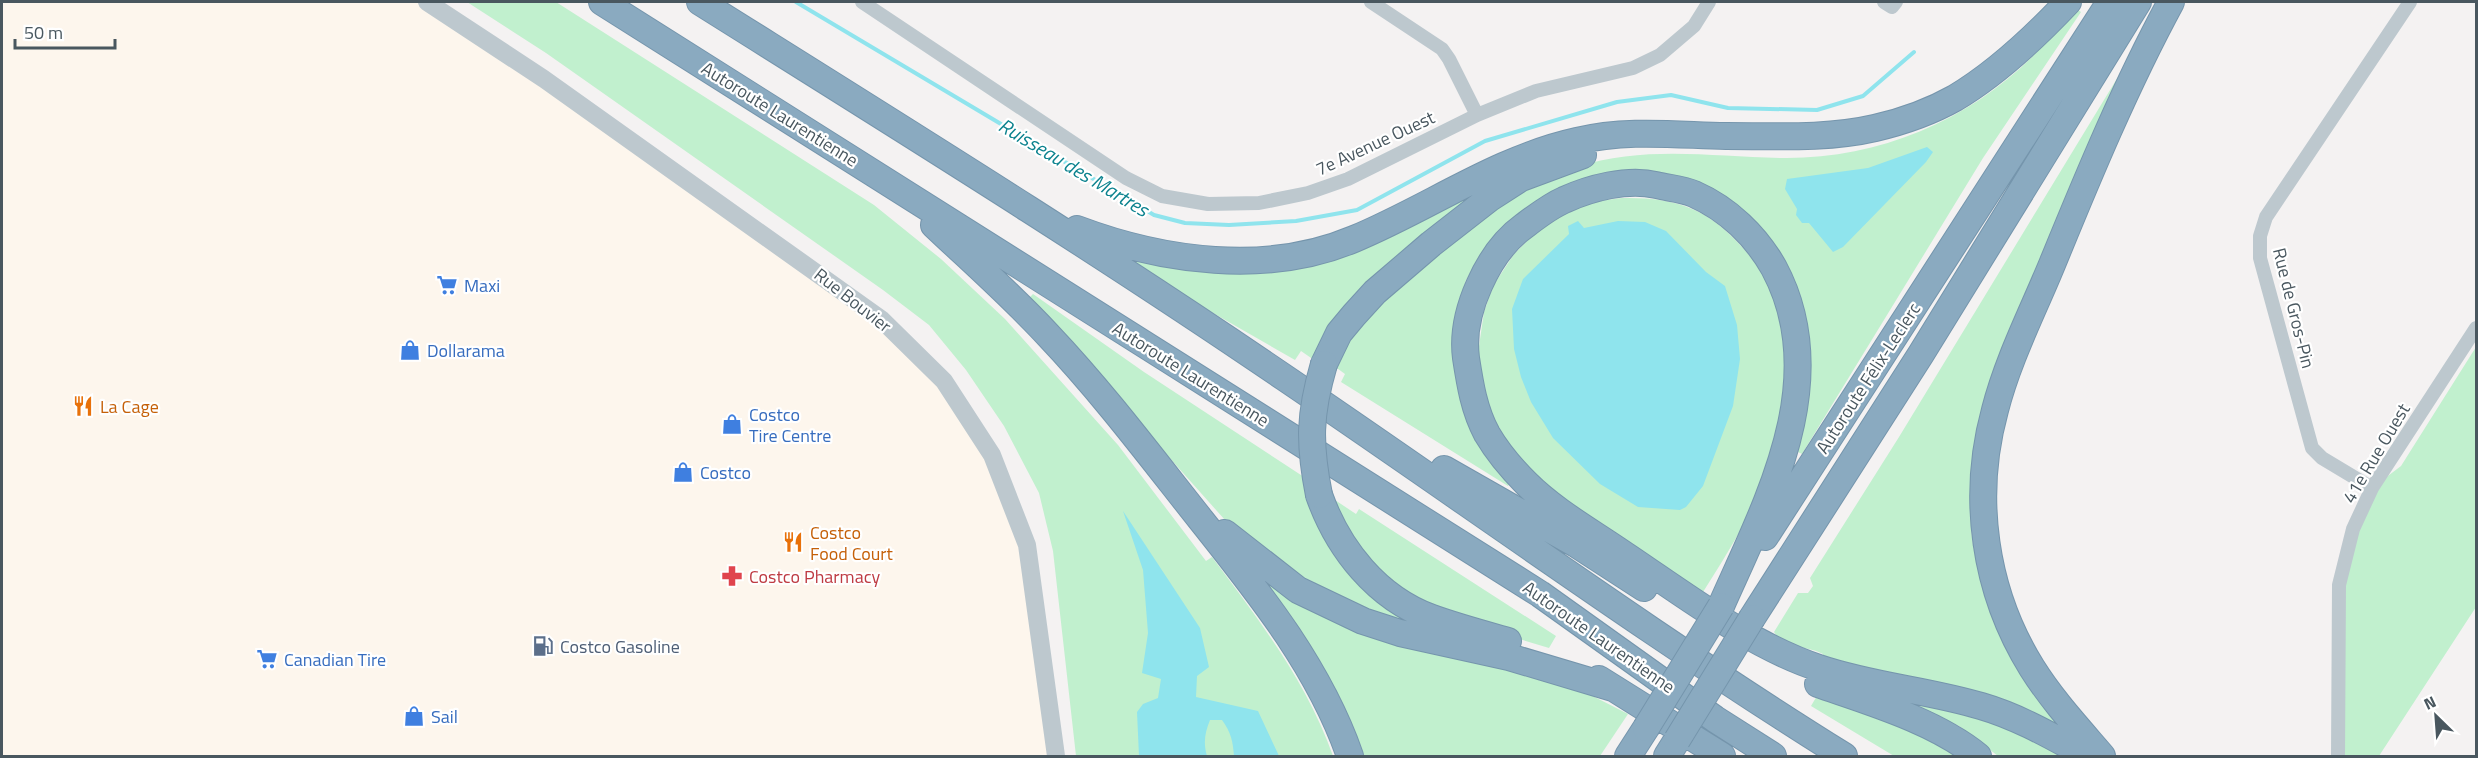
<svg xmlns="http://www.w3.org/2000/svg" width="2478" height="758" viewBox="0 0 2478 758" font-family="'Titillium Web',sans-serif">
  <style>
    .commercial { fill: #fdf6ed }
    .green { fill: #c1f0ce }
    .water { fill: #8fe4ed }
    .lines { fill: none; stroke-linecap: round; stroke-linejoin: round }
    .stream { stroke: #8fe4ed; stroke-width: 4 }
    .motorway-casing { stroke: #7595ac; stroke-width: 28 }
    .minor { stroke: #bdc8ce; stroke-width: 14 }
    .tertiary { stroke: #bdc8ce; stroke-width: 18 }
    .motorway { stroke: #8aaac0; stroke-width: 26 }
    .motorway-bridge-casing { stroke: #7595ac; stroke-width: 28; stroke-linecap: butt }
    .motorway-bridge { stroke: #8aaac0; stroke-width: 26 }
    .labels { text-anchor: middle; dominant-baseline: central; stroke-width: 4.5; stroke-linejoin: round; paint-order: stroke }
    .street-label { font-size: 18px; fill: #49575f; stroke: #fff }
    .shop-label { font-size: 18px; fill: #366cbe; stroke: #fff; text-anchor: start }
    .food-label { font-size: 18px; fill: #c56008; stroke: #fff; text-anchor: start }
    .health-label { font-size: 18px; fill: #be3a42; stroke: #fff; text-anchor: start }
    .service-label { font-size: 18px; fill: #4e5e75; stroke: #fff; text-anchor: start }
    .water-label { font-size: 20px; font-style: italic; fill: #0d838f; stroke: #fff }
  </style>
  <rect width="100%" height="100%" fill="#f4f2f2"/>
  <path class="commercial" d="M2 2H431L806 263 944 381 992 455 1027 545 1055 756H2Z"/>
  <path class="green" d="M467 2H556L874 205 941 259 1005 319 1118 445 1206 561 1212 557C1259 620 1307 682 1333 756H1076L1053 551 1039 493 1004 426 966 370 929 325 883 290 546 53Z
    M2074 7 2081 12 1983 158 1802 454 1794 450 1796 299 1690 187 1552 192 1528 207 1503 228 1484 250 1466 280 1458 311 1512 480 1508 486 1341 382 1345 374 1334 366C1361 317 1401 281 1445 247 1466 231 1487 212 1510 197 1527 187 1556 173 1576 167 1647 145 1711 157 1783 158 1876 159 1967 122 2033 56 2048 41 2061 23 2074 7Z
    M2121 72 2126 75 1972 481C1971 506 1969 531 1975 555 1989 617 2029 670 2060 724L2056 729 1823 658V654C1807 645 1786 650 1774 632L1798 593H1808L1813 586 1810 578 1899 437Z
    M1480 187 1484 194 1314 360 1301 351 1295 360 1122 261 1125 253 1218 272Z
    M1622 198C1675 197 1708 208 1743 248 1795 305 1792 385 1771 454 1768 466 1766 478 1761 489 1745 525 1724 559 1703 592L1616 538 1566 502 1523 465 1498 434 1479 379V346L1484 312 1493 286 1514 254 1536 232 1563 214 1590 202Z
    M1033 294 1144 372 1304 477 1310 500 1435 631 1340 604 1233 529 1028 299Z
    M2476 347V607L2379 756H2338L2339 585 2372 488 2401 466Z
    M1329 496 1356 514 1359 509 1556 636 1549 648 1470 624 1402 596 1354 552Z
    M1271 584 1577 688 1628 714 1600 756H1361L1266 589Z
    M1818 694 1911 728 1958 756H1894L1811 706Z
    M1921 700 2003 723 2064 756H1998L1959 726 1919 708Z"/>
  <path class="water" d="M1927 147 1933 152 1926 162 1843 247 1833 252 1809 223H1802L1796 215 1797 209 1785 189 1787 179 1868 168Z
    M1578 221 1584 228 1618 221 1645 222 1666 231 1706 272 1725 286 1737 325 1740 359 1733 406 1703 486 1686 507 1680 510 1638 507 1600 484 1553 438 1531 402 1521 377 1514 349 1512 309 1523 279 1569 234 1568 226Z
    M1123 511 1200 628 1209 667 1197 676 1196 697 1258 711 1279 756H1234C1233 742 1231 732 1222 720H1210C1205 732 1203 743 1207 756H1139L1137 712 1143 704 1158 698 1161 679 1142 673 1148 633 1143 570Z"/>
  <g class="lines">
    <path class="stream" d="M796 2 1154 215 1185 223 1229 225 1296 221 1357 210 1485 141 1617 102 1671 95 1728 108 1817 110 1863 96 1914 52"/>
    <g class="motorway-casing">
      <path id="motorway" d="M602 2 1540 594 1715 719 1773 756
        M700 2C896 125 1093 247 1285 378 1471 504 1653 637 1844 756
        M934 225C972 261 1012 296 1048 335 1103 393 1151 457 1201 520 1259 593 1319 667 1350 756
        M1077 229C1162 261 1267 276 1354 239 1429 208 1496 159 1577 141 1627 129 1676 135 1726 136 1775 136 1828 139 1875 128 1901 122 1932 111 1955 98 1997 73 2035 37 2068 2
        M1324 364 1339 333 1354 315 1375 292 1431 244 1490 198 1521 178 1583 155
        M1444 469 1576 544 1644 588
        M1319 495C1338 549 1377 598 1432 618 1457 627 1483 634 1508 641
        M1225 533 1298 590 1363 621 1400 633 1509 657 1613 688
        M1765 537 2110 2
        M1721 606C1767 502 1834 380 1774 268 1756 236 1728 209 1694 194 1683 189 1668 188 1656 185 1628 178 1590 188 1564 200 1550 206 1536 217 1524 226 1488 252 1460 313 1466 358 1470 384 1474 410 1487 434 1497 451 1512 469 1526 483 1554 511 1590 531 1622 553 1682 593 1751 646 1819 668 1872 686 1928 690 1981 706 2019 717 2053 737 2088 756
        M1752 618 1921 354 2138 2
        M1599 679 1722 756
        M1818 684C1870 702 1935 721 1978 756
        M1628 756 1646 728
        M1667 756 1677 740
        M2102 756C2078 728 2052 700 2032 668 1984 591 1971 497 1995 410 2008 359 2033 311 2053 262 2089 174 2126 85 2171 2"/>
    </g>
    <path class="minor" d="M862 2 1126 178 1162 196 1208 204 1259 203 1308 193 1348 179 1477 115 1536 91 1633 68 1660 55 1694 26 1709 2
      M1371 2 1442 49 1449 59 1477 115
      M1884 2 1892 7 1896 2
      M2372 488 2322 458 2312 448 2260 258V236L2266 217 2410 2
      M2338 756 2339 585 2353 529 2372 488 2476 328"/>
    <path class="tertiary" d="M427 2 544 79 881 319 944 381 992 455 1027 545 1056 756"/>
    <use href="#motorway" class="motorway"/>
    <g class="motorway-bridge-casing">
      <path id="motorway-bridge" d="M1319 495C1309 444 1309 415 1324 364
        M1646 728 1721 606
        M1677 740 1752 618"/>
    </g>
    <use href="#motorway-bridge" class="motorway-bridge"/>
  </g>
  <defs>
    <g id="supermarket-bare" transform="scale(1.62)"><path d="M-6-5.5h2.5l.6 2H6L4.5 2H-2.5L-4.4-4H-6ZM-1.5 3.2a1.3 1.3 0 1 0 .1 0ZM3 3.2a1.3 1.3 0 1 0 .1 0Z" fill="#3f7fe0" stroke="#fff" stroke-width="2.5" paint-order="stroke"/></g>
    <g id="shop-bare" transform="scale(1.62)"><path d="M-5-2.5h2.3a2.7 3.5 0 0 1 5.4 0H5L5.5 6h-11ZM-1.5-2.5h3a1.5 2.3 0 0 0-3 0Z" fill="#3f7fe0" stroke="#fff" stroke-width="2.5" paint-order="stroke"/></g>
    <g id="restaurant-bare" transform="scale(1.62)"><path d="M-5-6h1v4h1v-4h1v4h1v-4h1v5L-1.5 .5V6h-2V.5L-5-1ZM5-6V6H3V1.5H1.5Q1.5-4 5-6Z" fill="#e8710a" stroke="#fff" stroke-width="2.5" paint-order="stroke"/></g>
    <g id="pharmacy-bare" transform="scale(1.62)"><path d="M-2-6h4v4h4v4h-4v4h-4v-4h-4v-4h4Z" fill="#e0444e" stroke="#fff" stroke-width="2.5" paint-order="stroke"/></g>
    <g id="fuel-bare" transform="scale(1.62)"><path d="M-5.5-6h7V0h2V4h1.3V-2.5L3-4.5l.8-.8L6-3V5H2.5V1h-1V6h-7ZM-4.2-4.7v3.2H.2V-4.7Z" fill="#5c6f8a" stroke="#fff" stroke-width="2.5" paint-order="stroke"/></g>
  </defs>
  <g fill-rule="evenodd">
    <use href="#supermarket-bare" x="447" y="285"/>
    <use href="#shop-bare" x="410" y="350"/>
    <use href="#restaurant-bare" x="83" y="406"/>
    <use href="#shop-bare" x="732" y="424"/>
    <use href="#shop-bare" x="683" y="472"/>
    <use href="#restaurant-bare" x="793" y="542"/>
    <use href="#pharmacy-bare" x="732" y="576"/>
    <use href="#fuel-bare" x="543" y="646"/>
    <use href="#supermarket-bare" x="267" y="659"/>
    <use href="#shop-bare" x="414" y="716"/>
  </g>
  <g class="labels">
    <g class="street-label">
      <text transform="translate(780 114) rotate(32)">Autoroute Laurentienne</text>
      <text transform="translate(1375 143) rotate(-25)">7e Avenue Ouest</text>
      <text transform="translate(853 300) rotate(38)">Rue Bouvier</text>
      <text transform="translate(2294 308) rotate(76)">Rue de Gros-Pin</text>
      <text transform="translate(1191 374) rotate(32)">Autoroute Laurentienne</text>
      <text transform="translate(1868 378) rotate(-57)">Autoroute Félix-Leclerc</text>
      <text transform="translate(2376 453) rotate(-59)">41e Rue Ouest</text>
      <text transform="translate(1599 637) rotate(35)">Autoroute Laurentienne</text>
    </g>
    <g class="shop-label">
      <text x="464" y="285">Maxi</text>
      <text x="427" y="350">Dollarama</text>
      <text x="749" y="414">Costco<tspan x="749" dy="21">Tire Centre</tspan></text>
      <text x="700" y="472">Costco</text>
      <text x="284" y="659">Canadian Tire</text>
      <text x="431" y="716">Sail</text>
    </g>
    <g class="food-label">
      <text x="100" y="406">La Cage</text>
      <text x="810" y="532">Costco<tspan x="810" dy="21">Food Court</tspan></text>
    </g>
    <g class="health-label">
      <text x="749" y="576">Costco Pharmacy</text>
    </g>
    <g class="service-label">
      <text x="560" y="646">Costco Gasoline</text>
    </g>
    <g class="water-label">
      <text transform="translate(1074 167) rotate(31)">Ruisseau des Martres</text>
    </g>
  </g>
  <rect width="2478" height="758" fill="none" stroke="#49575f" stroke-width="6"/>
  <g transform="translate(2436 716) rotate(335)" stroke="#ffffff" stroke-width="4.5" paint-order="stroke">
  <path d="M0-4.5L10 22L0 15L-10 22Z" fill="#49575f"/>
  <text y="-9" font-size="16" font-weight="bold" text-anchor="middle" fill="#49575f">N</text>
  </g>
  <path d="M15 39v9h100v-9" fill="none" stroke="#49575f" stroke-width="3"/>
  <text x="24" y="39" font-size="18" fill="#49575f" stroke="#ffffff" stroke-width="4.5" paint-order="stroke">50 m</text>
</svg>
